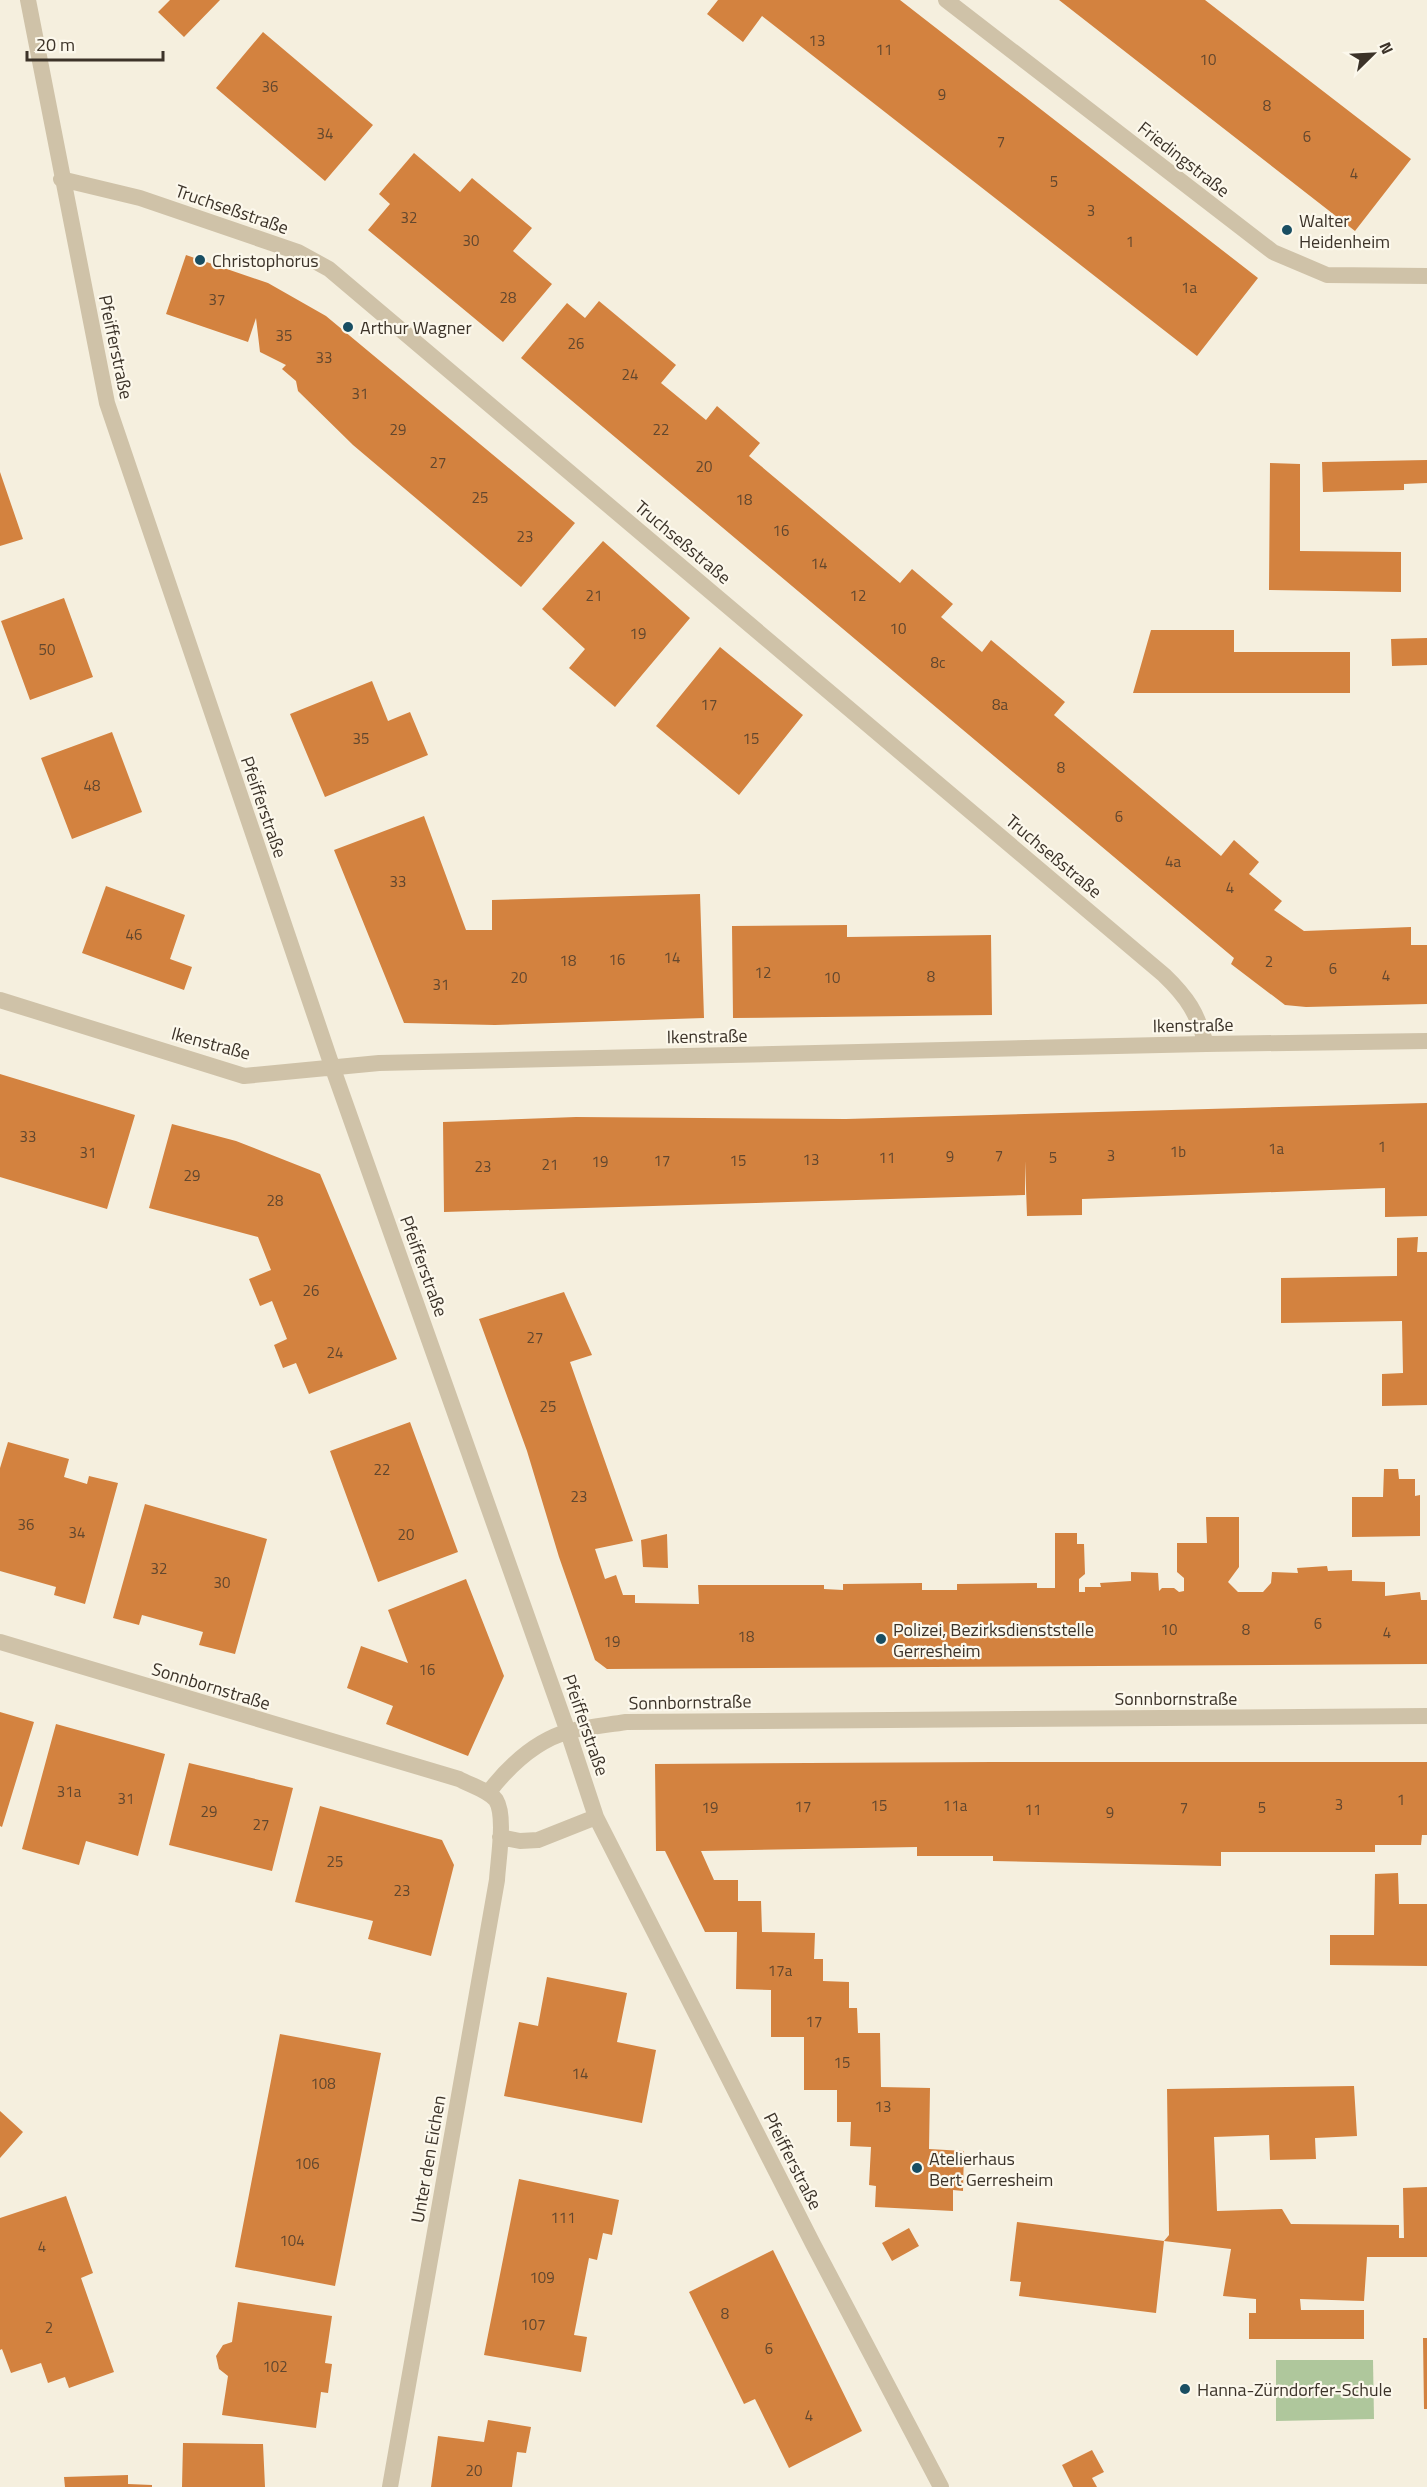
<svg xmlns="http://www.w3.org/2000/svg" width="1427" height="2487" viewBox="0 0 1427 2487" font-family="'Titillium Web',sans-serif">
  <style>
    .green { fill: #afc79c }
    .building { fill: #d3823f }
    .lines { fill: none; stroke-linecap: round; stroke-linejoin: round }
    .minor { stroke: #cfc2a8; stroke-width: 16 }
    .poi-dot { fill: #194e62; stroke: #fcf8ec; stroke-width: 2 }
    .labels { text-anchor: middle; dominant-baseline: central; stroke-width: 4.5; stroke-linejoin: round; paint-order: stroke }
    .number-label { font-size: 15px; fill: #62472e }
    .street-label { font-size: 18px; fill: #3c3329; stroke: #fcf8ec }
    .poi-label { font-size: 18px; fill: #3c3329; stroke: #fcf8ec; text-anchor: start }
  </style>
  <rect width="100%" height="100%" fill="#f5efde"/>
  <path class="green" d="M1276 2360H1373L1374 2419 1276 2421Z"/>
  <path class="building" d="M170 0H220L184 37 158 12Z
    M718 0H900L1258 278 1197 356 762 16 743 42 707 14Z
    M1059 0H1205L1411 159 1355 231Z
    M263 32 373 125 325 181 216 88Z
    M414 153 460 192 472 178 532 228 513 251 552 284 503 342 368 230 390 204 379 194Z
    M186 255 268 283 326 316 575 523 521 587 353 445 298 391 296 381 282 369 286 365 260 352 256 318 248 342 166 314Z
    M599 301 676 365 661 383 706 420 717 406 760 443 749 456 900 583 912 569 953 604 941 617 982 652 991 640 1065 702 1054 715 1221 856 1234 840 1259 862 1249 874 1282 901 1274 910 1304 931 1411 927V945H1427V1004L1306 1007 1285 1005 1231 964 1234 958 521 358 567 303 585 318Z
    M1427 460V483L1404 484V490L1323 492 1322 462Z
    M1270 463 1300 464V551L1401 552V592L1269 590Z
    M0 472 23 539 0 546Z
    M603 541 690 618 615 707 569 668 585 649 542 609Z
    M64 598 93 677 30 700 1 621Z
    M1151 630H1234V652H1350V693H1133Z
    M1427 638V665L1392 666 1391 639Z
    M720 647 803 715 739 795 656 726Z
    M372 681 388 721 410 712 428 755 325 797 290 714Z
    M112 732 142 812 72 839 41 758Z
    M424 816 466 930H492V900L700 894 704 1018 495 1025 404 1023 334 850Z
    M106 886 185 915 170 959 192 967 184 990 82 953Z
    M847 925V937L991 935 992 1015 733 1018 732 926Z
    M0 1074 135 1115 107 1209 0 1177Z
    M1427 1103V1216L1385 1217V1188L1082 1199V1215L1027 1216 1025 1161V1195L444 1212 443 1122 576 1117 846 1119Z
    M172 1124 236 1141 320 1174 397 1359 309 1394 296 1363 283 1368 274 1345 287 1339 272 1301 260 1306 249 1279 271 1270 258 1237 149 1208Z
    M1418 1237 1417 1252H1427V1405L1382 1406V1374L1403 1373 1402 1321 1281 1323V1278L1397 1276V1238Z
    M564 1292 592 1355 570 1362 633 1541 595 1549 605 1579 616 1575 623 1595H635V1603L699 1604 698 1585H824V1589L843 1590V1584L922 1583V1590H957V1584L1037 1583V1588H1055V1533H1077V1544H1084L1085 1574 1079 1579V1592H1085V1587H1101L1100 1583 1131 1581V1572L1158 1573 1159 1591 1162 1588H1174L1179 1592 1184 1591V1578L1177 1572V1543H1207L1206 1517H1239V1567L1228 1582 1238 1592H1263L1271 1583 1272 1572 1298 1573 1297 1568 1327 1566 1328 1571 1352 1570V1581L1385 1582V1596L1420 1592 1421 1600H1427V1664L607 1669 595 1660 559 1557 527 1451 479 1319Z
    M410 1422 458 1552 378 1582 330 1451Z
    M8 1442 69 1459 64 1477 87 1484 89 1476 118 1483 85 1604 54 1595 56 1587 0 1571V1468Z
    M1384 1469H1398L1399 1479H1415V1496L1420 1495V1536L1352 1537V1497H1383Z
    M145 1504 267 1539 235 1654 199 1645 203 1632 142 1615 139 1625 113 1618Z
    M667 1534 668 1568 643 1567 641 1540Z
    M466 1579 504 1676 468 1756 386 1724 393 1706 347 1688 361 1646 408 1663 388 1610Z
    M0 1712 34 1722 2 1827 0 1826Z
    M56 1724 165 1754 138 1856 86 1841 79 1865 22 1849Z
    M993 1762H1427V1835H1422L1421 1845H1375V1852H1221V1866L993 1861V1856H917V1847L701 1851 714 1880H738V1901H761L762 1932 815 1933 814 1959H823V1981L849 1982V2008H857L858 2033H880L881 2087 930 2088 929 2149 964 2151 963 2191 953 2190V2211L875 2207 876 2186 869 2185 871 2147 850 2146 851 2122H837V2090H804V2037H771V1990L736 1989 737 1932H705L665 1851H656L655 1764Z
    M189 1763 293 1788 272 1871 169 1845Z
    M320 1806 442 1840 454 1865 431 1956 368 1939 373 1921 295 1902Z
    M1398 1873 1399 1904H1427V1966L1330 1965V1935H1374L1375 1874Z
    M547 1977 627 1993 617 2042 656 2050 642 2123 504 2096 519 2022 538 2026Z
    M280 2034 381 2053 335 2286 235 2267Z
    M1354 2086 1357 2136 1315 2138 1316 2159 1270 2160 1269 2135 1214 2137 1217 2211 1282 2209 1291 2224 1399 2225V2238H1404L1403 2188 1427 2187V2257H1367L1364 2301 1300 2299 1301 2310H1364V2339H1249V2313H1256V2299L1223 2296 1231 2249 1164 2241 1169 2235 1167 2089Z
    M0 2111 23 2132 0 2158Z
    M519 2179 619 2200 612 2235 603 2233 597 2260 589 2258 574 2335 587 2337 581 2372 484 2355Z
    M66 2196 93 2273 81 2278 114 2372 69 2388 65 2377 48 2383 41 2363 11 2373 2 2349 0 2350V2218Z
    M1017 2222 1164 2241 1156 2313 1019 2296 1021 2282 1010 2281Z
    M909 2228 919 2246 892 2261 882 2243Z
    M773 2250 862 2431 789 2468 755 2399 744 2404 689 2292Z
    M238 2302 332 2316 325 2363 332 2364 328 2393 321 2392 316 2428 222 2415 228 2376 219 2369 216 2356 223 2345 232 2342Z
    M1423 2338H1427V2409H1424Z
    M488 2420 531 2427 526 2453 517 2452 512 2487H431L438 2436 484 2442Z
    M183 2443 263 2444 265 2487H182Z
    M1092 2450 1104 2472 1092 2478 1097 2487H1073L1062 2465Z
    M128 2475V2484L152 2485V2487H65L64 2477Z"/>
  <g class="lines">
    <path class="minor" d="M28 0 107 403 332 1066 568 1732 596 1817 813 2244 941 2487
      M946 0 1273 252 1327 275 1427 276
      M61 179 140 198 298 252 329 269 1164 975C1188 998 1197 1013 1206 1044
      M0 1000 244 1076 379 1063 1206 1044 1427 1041
      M0 1642 459 1779C470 1785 488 1790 496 1800 506 1816 498 1860 497 1880L390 2487
      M488 1793C508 1767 536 1740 570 1731 588 1727 607 1725 626 1722L1427 1716
      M500 1837 520 1841 538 1840 596 1817"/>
  </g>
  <g class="poi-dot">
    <circle cx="1287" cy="230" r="6"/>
    <circle cx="200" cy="260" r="6"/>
    <circle cx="348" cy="327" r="6"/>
    <circle cx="881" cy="1639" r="6"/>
    <circle cx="917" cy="2168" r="6"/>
    <circle cx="1185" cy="2389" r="6"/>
  </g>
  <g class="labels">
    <g class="number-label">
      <text x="817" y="40">13</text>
      <text x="884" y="49">11</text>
      <text x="1208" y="59">10</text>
      <text x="270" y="86">36</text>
      <text x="942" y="94">9</text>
      <text x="1267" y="105">8</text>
      <text x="325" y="133">34</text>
      <text x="1307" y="136">6</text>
      <text x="1001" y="141">7</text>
      <text x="1354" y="173">4</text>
      <text x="1054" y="181">5</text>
      <text x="1091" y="210">3</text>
      <text x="409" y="217">32</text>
      <text x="471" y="240">30</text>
      <text x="1130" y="241">1</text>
      <text x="1189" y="287">1a</text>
      <text x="508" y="297">28</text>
      <text x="217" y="299">37</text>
      <text x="284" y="335">35</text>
      <text x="576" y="343">26</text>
      <text x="324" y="357">33</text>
      <text x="630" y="374">24</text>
      <text x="360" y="393">31</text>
      <text x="398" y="429">29</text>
      <text x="661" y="429">22</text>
      <text x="438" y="462">27</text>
      <text x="704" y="466">20</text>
      <text x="480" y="497">25</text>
      <text x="744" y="499">18</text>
      <text x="781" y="530">16</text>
      <text x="525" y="536">23</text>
      <text x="819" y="563">14</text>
      <text x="594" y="595">21</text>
      <text x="858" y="595">12</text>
      <text x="898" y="628">10</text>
      <text x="638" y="633">19</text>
      <text x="47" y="649">50</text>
      <text x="938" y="662">8c</text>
      <text x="709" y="704">17</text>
      <text x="1000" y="704">8a</text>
      <text x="361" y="738">35</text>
      <text x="751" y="738">15</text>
      <text x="1061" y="767">8</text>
      <text x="92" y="785">48</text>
      <text x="1119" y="816">6</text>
      <text x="1173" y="861">4a</text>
      <text x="398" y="881">33</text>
      <text x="1230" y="887">4</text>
      <text x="134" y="934">46</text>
      <text x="672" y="957">14</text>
      <text x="617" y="959">16</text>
      <text x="568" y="960">18</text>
      <text x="1269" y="961">2</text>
      <text x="1333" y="968">6</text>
      <text x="763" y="972">12</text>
      <text x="1386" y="975">4</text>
      <text x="931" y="976">8</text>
      <text x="519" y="977">20</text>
      <text x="832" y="977">10</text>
      <text x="441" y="984">31</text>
      <text x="28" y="1136">33</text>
      <text x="1382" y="1146">1</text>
      <text x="1276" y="1148">1a</text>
      <text x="1178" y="1151">1b</text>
      <text x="88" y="1152">31</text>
      <text x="999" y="1155">7</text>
      <text x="1111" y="1155">3</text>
      <text x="950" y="1156">9</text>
      <text x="887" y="1157">11</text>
      <text x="1053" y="1157">5</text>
      <text x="811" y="1159">13</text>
      <text x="662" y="1160">17</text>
      <text x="738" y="1160">15</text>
      <text x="600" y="1161">19</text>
      <text x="550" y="1164">21</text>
      <text x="483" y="1166">23</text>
      <text x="192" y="1175">29</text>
      <text x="275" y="1200">28</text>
      <text x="311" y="1290">26</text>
      <text x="535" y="1337">27</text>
      <text x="335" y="1352">24</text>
      <text x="548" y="1406">25</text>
      <text x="382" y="1469">22</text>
      <text x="579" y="1496">23</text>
      <text x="26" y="1524">36</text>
      <text x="77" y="1532">34</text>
      <text x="406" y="1534">20</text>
      <text x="159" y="1568">32</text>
      <text x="222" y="1582">30</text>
      <text x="1318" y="1623">6</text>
      <text x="1169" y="1629">10</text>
      <text x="1246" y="1629">8</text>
      <text x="1387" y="1632">4</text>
      <text x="746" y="1636">18</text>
      <text x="612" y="1641">19</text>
      <text x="427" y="1669">16</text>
      <text x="69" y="1791">31a</text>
      <text x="126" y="1798">31</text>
      <text x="1401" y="1799">1</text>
      <text x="1339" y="1804">3</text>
      <text x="879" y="1805">15</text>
      <text x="955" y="1805">11a</text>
      <text x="803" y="1806">17</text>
      <text x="710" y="1807">19</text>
      <text x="1184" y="1807">7</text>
      <text x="1262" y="1807">5</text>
      <text x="1033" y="1809">11</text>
      <text x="209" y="1811">29</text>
      <text x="1110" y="1812">9</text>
      <text x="261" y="1824">27</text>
      <text x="335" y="1861">25</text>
      <text x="402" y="1890">23</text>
      <text x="780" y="1970">17a</text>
      <text x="814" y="2021">17</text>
      <text x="842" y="2062">15</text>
      <text x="580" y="2073">14</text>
      <text x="323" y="2083">108</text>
      <text x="883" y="2106">13</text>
      <text x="307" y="2163">106</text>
      <text x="563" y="2217">111</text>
      <text x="292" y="2240">104</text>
      <text x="42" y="2246">4</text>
      <text x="542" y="2277">109</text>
      <text x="725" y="2313">8</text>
      <text x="533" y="2324">107</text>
      <text x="49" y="2327">2</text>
      <text x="769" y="2348">6</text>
      <text x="275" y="2366">102</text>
      <text x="809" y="2415">4</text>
      <text x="474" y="2470">20</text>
    </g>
    <g class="street-label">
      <text transform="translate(1184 159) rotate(38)">Friedingstraße</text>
      <text transform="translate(232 209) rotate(19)">Truchseßstraße</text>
      <text transform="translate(116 347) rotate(78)">Pfeifferstraße</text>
      <text transform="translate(683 542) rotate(40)">Truchseßstraße</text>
      <text transform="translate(264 807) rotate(71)">Pfeifferstraße</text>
      <text transform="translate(1054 856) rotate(40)">Truchseßstraße</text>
      <text transform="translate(1193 1025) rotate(-1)">Ikenstraße</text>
      <text transform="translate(707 1036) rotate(-1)">Ikenstraße</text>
      <text transform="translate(211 1043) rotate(15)">Ikenstraße</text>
      <text transform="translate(424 1266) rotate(70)">Pfeifferstraße</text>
      <text transform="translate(211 1686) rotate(17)">Sonnbornstraße</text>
      <text x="1176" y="1698">Sonnbornstraße</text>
      <text transform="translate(690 1702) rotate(-1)">Sonnbornstraße</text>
      <text transform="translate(586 1725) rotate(71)">Pfeifferstraße</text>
      <text transform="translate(428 2159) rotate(-80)">Unter den Eichen</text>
      <text transform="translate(793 2161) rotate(63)">Pfeifferstraße</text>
    </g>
    <g class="poi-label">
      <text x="1299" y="220">Walter<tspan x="1299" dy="21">Heidenheim</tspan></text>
      <text x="212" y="260">Christophorus</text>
      <text x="360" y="327">Arthur Wagner</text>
      <text x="893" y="1629">Polizei, Bezirksdienststelle<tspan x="893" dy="21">Gerresheim</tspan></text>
      <text x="929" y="2158">Atelierhaus<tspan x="929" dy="21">Bert Gerresheim</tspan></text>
      <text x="1197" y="2389">Hanna-Zürndorfer-Schule</text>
    </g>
  </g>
  <g transform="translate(1373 54) rotate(66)" stroke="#fcf8ec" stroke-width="4.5" paint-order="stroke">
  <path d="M0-4.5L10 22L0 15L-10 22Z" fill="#3c3329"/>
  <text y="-9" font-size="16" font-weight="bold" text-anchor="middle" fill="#3c3329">N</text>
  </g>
  <path d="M27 51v9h136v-9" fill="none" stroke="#3c3329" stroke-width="3"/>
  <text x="36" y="51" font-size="18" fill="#3c3329" stroke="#fcf8ec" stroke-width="4.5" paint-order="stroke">20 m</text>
</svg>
